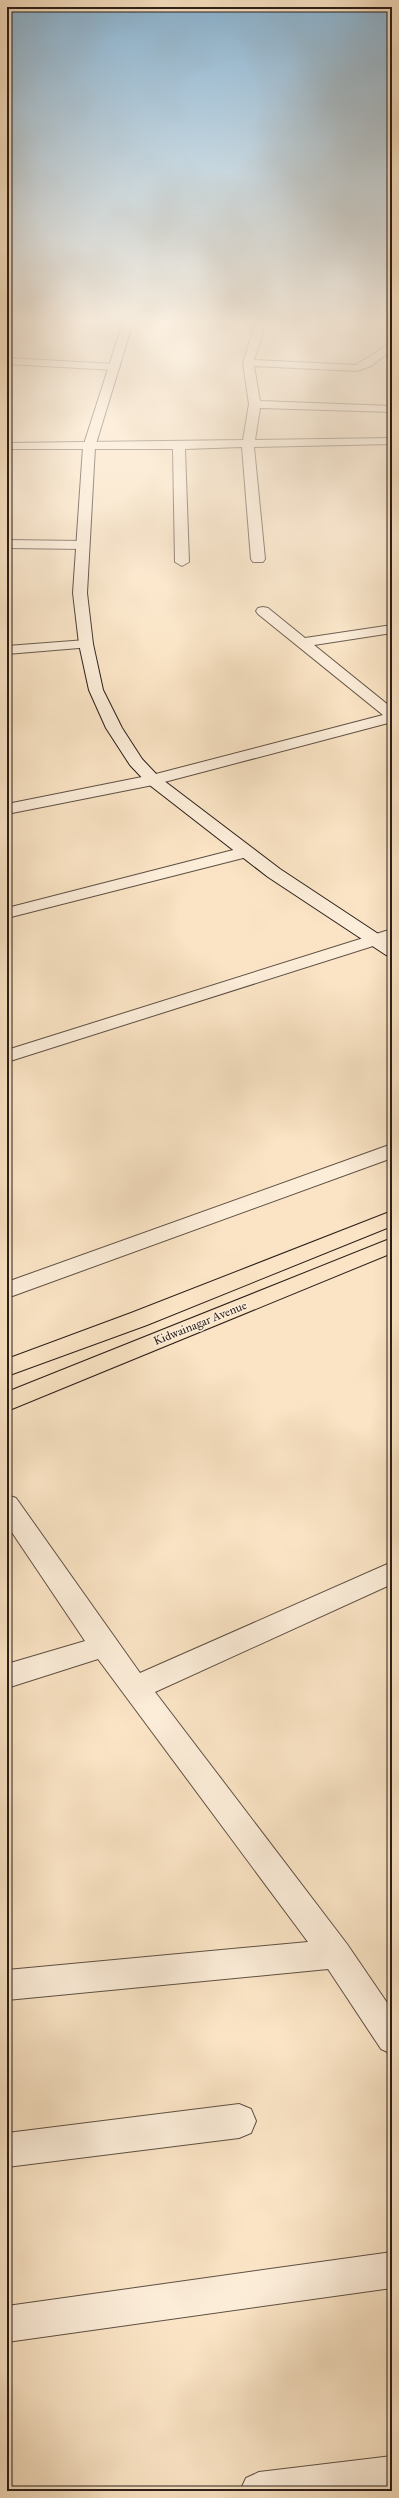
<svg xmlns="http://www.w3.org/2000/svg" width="399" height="2498" viewBox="0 0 399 2498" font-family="'IM FELL Great Primer',serif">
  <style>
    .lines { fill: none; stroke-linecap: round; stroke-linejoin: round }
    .street-casing { stroke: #5f5044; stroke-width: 2 }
    .secondary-casing { stroke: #2b1e19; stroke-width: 2 }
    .primary-casing { stroke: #2b1e19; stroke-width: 2 }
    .street { fill: #fcedd9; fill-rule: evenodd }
    .secondary { fill: #fcedd9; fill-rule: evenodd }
    .primary { fill: #fae4c5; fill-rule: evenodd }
    .labels { text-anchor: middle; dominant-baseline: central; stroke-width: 3; stroke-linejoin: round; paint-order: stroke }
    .street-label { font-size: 12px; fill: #2b1e19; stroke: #fcedd9 }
  </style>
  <rect width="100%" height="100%" fill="#fae4c5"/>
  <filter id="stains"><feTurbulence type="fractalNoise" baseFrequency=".005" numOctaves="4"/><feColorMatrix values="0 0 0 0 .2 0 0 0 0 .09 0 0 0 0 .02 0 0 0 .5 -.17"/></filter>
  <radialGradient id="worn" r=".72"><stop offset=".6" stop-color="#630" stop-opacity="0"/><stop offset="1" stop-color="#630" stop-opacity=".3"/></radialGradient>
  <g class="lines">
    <g class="street-casing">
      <path id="street" d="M256 322H266L254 360 356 365 392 342V350L371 366 357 371 254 366 260 401 392 406V412L260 408 255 440 392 438V444L254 447 265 559 263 562H253L251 559 242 447 185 449 189 562 182 566 175 562 173 449H7V443L243 440 249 404 243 363Z
        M385 322H392V326Z
        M7 358 115 364 120 367 115 370 7 364Z
        M7 540 83 541 89 545 83 549 7 548Z
        M263 607 268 608 305 638 392 625V633L314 645 392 708V722L153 785 7 814V804L152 775 383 715 258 614 256 611 258 608Z
        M86 640 91 641 93 644 91 647 7 654V646Z
        M245 847 251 848 253 852 251 856 7 918V908Z
        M392 929V940L7 1062V1050Z
        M392 1144V1158L7 1298V1282Z
        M7 1495 16 1498 140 1673 392 1562V1584L155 1692 347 1944 392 2010V2054L381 2049 328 1969 7 2000V1970L308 1942 98 1659 7 1688V1664L85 1641 7 1525Z
        M239 2104 251 2109 256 2121 251 2133 239 2138 7 2167V2133Z
        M392 2252V2288L7 2342V2306Z
        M392 2456V2491H240L246 2478 259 2472Z"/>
    </g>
    <g class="secondary-casing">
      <path id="secondary" d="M123 322H133L95 447 87 593 93 644 103 690 122 728 142 759 159 777 280 869 392 943V956L386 955 268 877 147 783 130 765 106 728 89 690 79 644 73 593 83 447Z"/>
    </g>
    <g class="primary-casing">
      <path id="primary" d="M392 1211V1226L147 1325 7 1376V1359L131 1313Z
        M392 1238V1253L7 1411V1392Z"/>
    </g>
    <use href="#street" class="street"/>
    <use href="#secondary" class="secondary"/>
    <use href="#primary" class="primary"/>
  </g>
  <linearGradient id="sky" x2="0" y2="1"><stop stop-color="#8bb7d7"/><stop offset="0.48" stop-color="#fdf3e5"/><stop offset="1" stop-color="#fdf3e5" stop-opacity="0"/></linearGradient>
  <rect width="399" height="672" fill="url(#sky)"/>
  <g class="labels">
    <g class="street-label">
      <text transform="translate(200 1323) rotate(-22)">Kidwainagar Avenue</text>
    </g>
  </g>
  <rect width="399" height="2498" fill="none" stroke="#fae4c5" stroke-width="24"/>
  <rect x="8" y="8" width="383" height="2482" fill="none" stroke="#2b1e19" stroke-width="2"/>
  <rect x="12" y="12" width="375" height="2474" fill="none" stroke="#2b1e19"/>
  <rect width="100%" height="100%" filter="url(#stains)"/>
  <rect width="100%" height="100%" fill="url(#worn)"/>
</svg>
